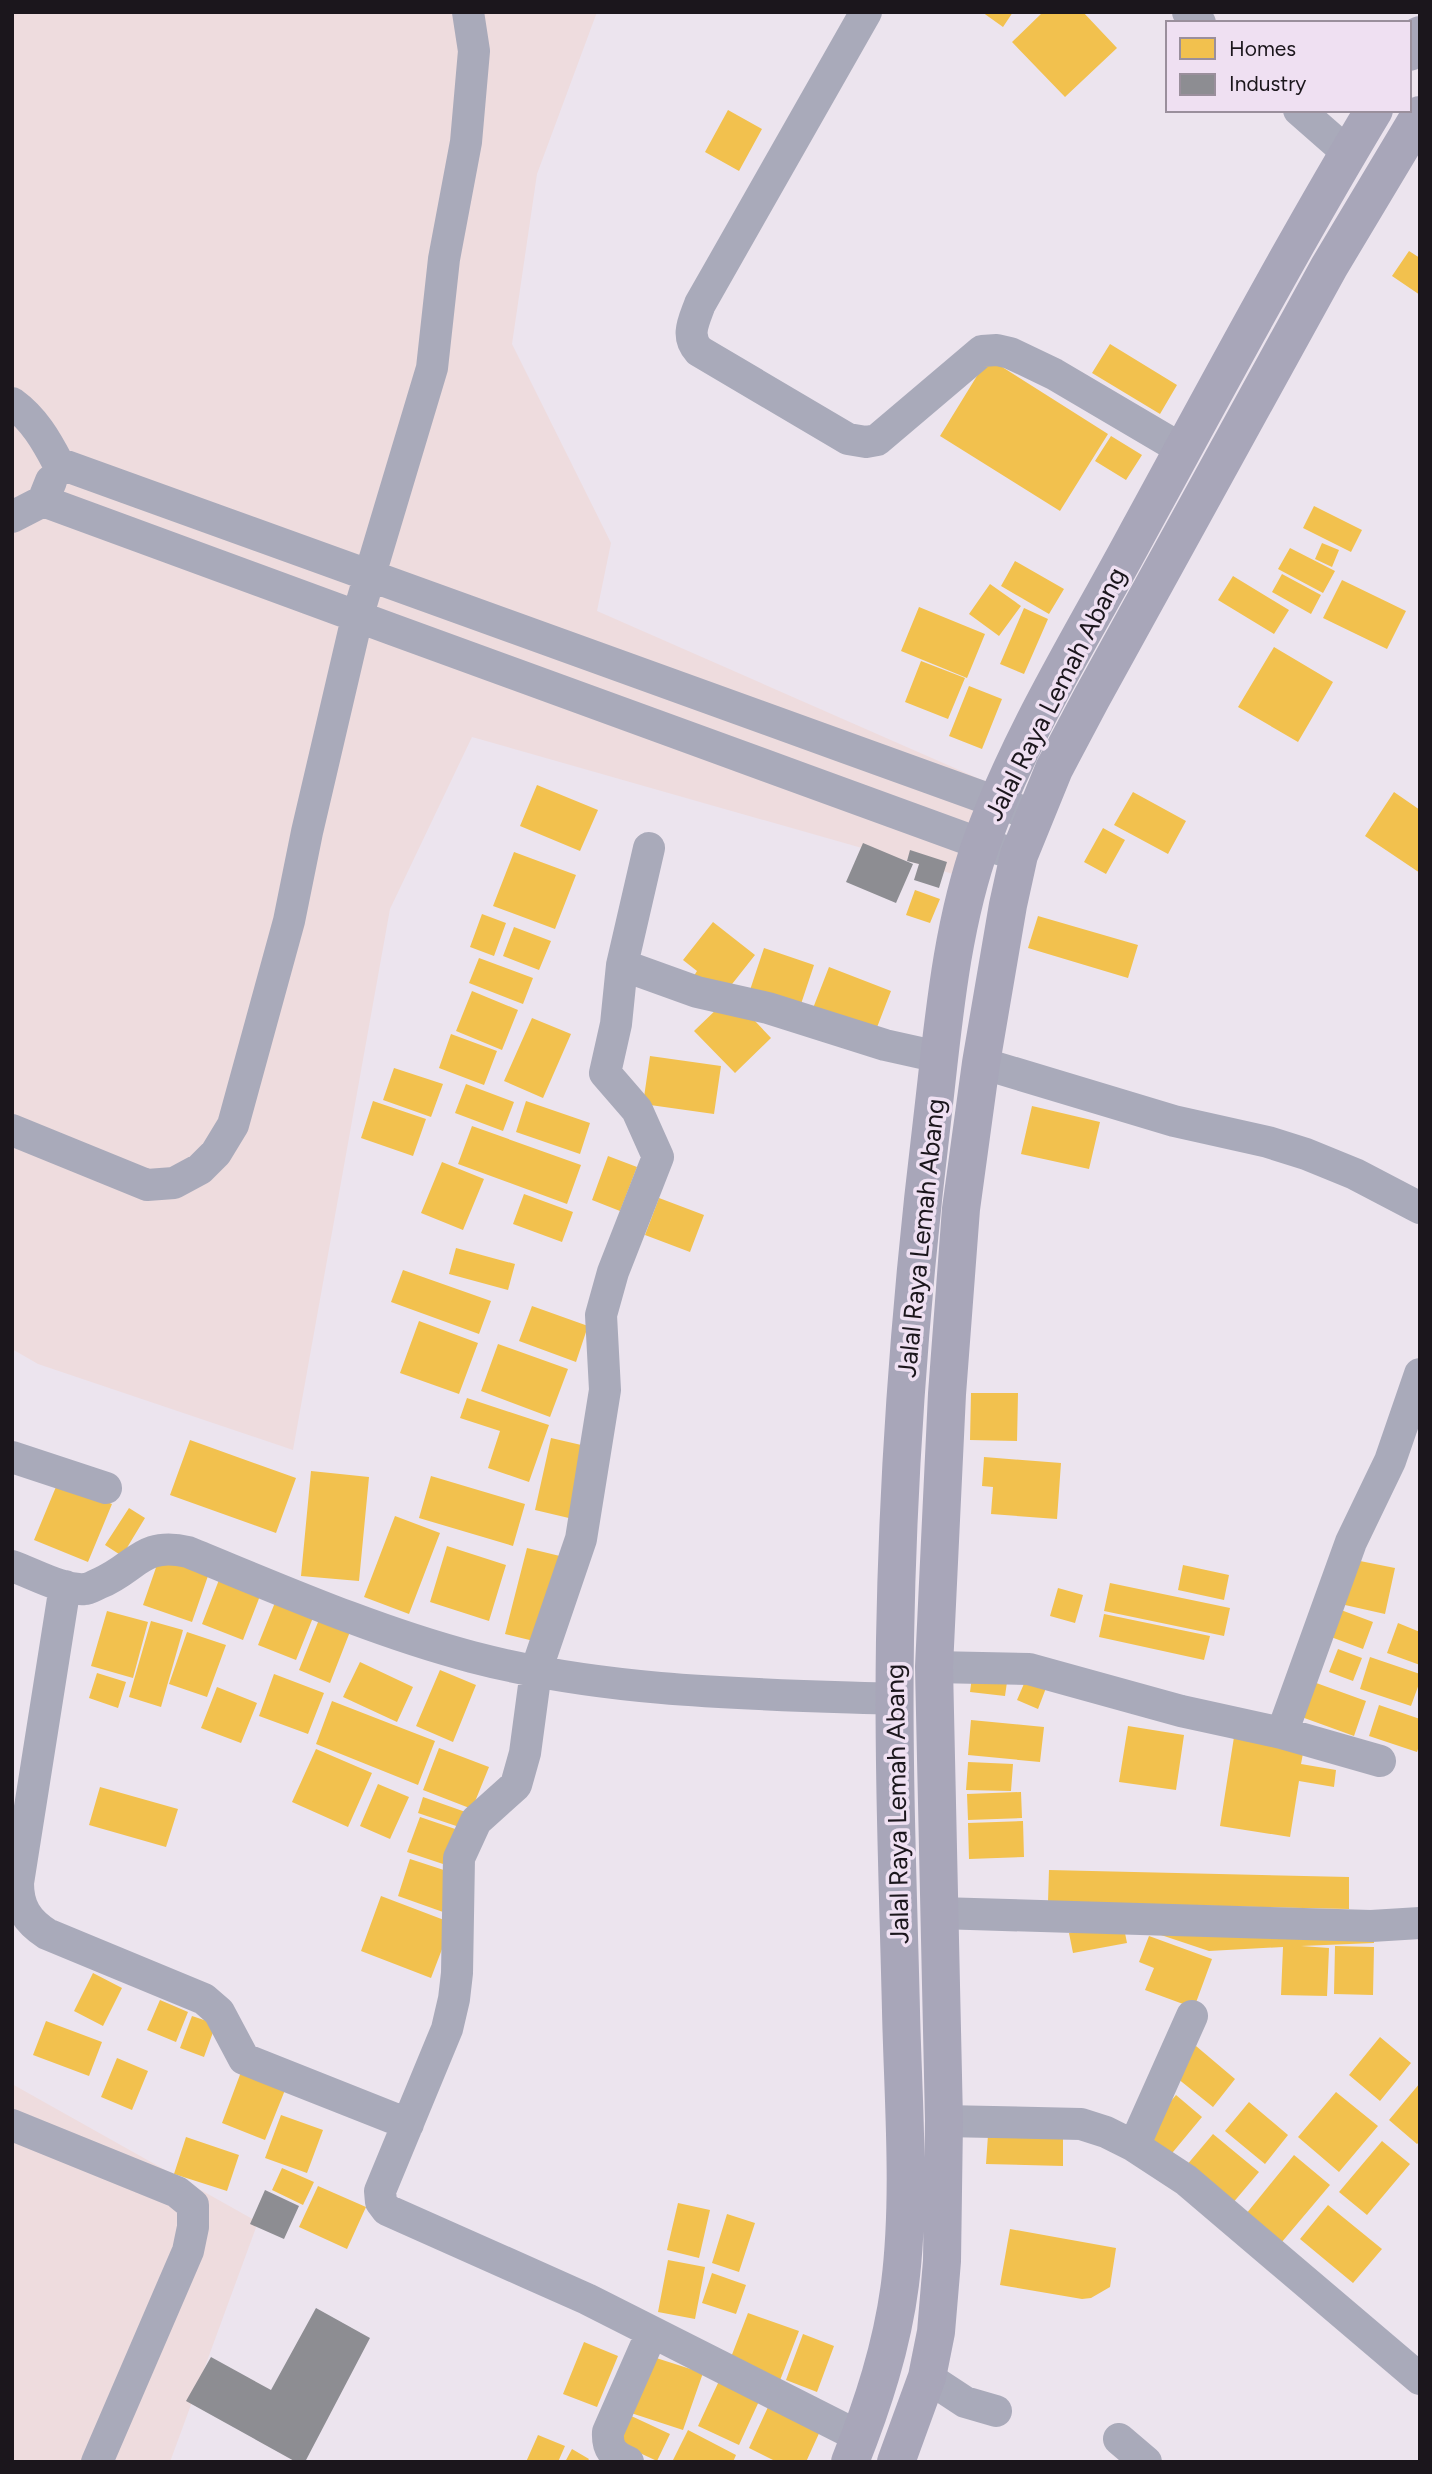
<svg xmlns="http://www.w3.org/2000/svg" width="1432" height="2474" viewBox="0 0 1432 2474" font-family="Figtree,sans-serif">
  <style>
    .industrial { fill: #eedcde }
    .homes { fill: #f2c14e }
    .industry { fill: #8d8d92 }
    .lines { fill: none; stroke-linecap: round; stroke-linejoin: round }
    .minor { stroke: #a9aaba; stroke-width: 32 }
    .highway { stroke: #a8a6b9; stroke-width: 38 }
    .labels { text-anchor: middle; dominant-baseline: central; stroke-width: 7; stroke-linejoin: round; paint-order: stroke }
    .street-label { font-size: 26px; fill: #1b161c; stroke: #efe0f2 }
  </style>
  <rect width="100%" height="100%" fill="#ece4ee"/>
  <path class="industrial" d="M12 12H597L537 174 512 344 611 543 597 611 991 784 953 874 472 737 390 909 293 1450 38 1364 12 1349Z
    M12 2084 258 2222 170 2462H12Z"/>
  <path class="homes" d="M982 12H1013L1003 27Z
    M1043 12H1083L1117 48 1065 97 1012 42Z
    M728 110 762 129 739 171 705 152Z
    M1409 251 1420 258V295L1392 276Z
    M1110 344 1177 385 1160 414 1092 373Z
    M988 358 1108 434 1060 511 940 436Z
    M1111 436 1142 455 1126 480 1095 461Z
    M1314 506 1362 530 1351 552 1303 528Z
    M1322 543 1339 550 1332 567 1315 559Z
    M1290 548 1335 571 1323 593 1278 569Z
    M1015 561 1064 589 1049 614 1001 586Z
    M1282 574 1321 595 1311 614 1272 592Z
    M1233 576 1289 610 1274 634 1218 600Z
    M1342 580 1406 611 1387 649 1323 618Z
    M990 584 1021 606 999 636 969 614Z
    M919 607 985 634 967 678 901 651Z
    M1024 608 1048 619 1024 674 1000 664Z
    M1274 647 1333 682 1298 742 1238 707Z
    M921 661 965 678 948 719 905 702Z
    M969 686 1002 699 982 749 949 736Z
    M537 785 598 810 580 851 520 826Z
    M1133 792 1186 821 1168 854 1114 825Z
    M1394 792 1420 810V873L1365 836Z
    M1103 828 1125 840 1106 874 1084 862Z
    M514 852 576 875 555 929 493 906Z
    M915 890 940 899 930 923 906 915Z
    M482 914 506 923 494 956 470 947Z
    M1038 916 1138 945 1128 978 1028 948Z
    M713 922 755 955 725 993 692 979 697 971 683 960Z
    M514 927 551 941 539 970 503 956Z
    M764 948 814 965 799 1010 749 993Z
    M479 958 533 978 523 1004 469 983Z
    M829 967 891 991 876 1030 810 1016Z
    M472 991 518 1010 502 1050 456 1031Z
    M740 1005 771 1038 735 1073 694 1031 720 1006 729 1015Z
    M532 1018 571 1034 543 1098 504 1081Z
    M451 1034 497 1051 484 1085 439 1068Z
    M650 1056 721 1066 714 1114 643 1104Z
    M394 1068 443 1084 431 1117 383 1100Z
    M466 1084 514 1102 503 1131 455 1113Z
    M373 1101 426 1119 413 1156 361 1138Z
    M526 1101 590 1123 580 1154 516 1132Z
    M1032 1106 1100 1122 1089 1169 1021 1154Z
    M472 1126 581 1165 567 1204 458 1164Z
    M608 1156 637 1167 620 1211 592 1200Z
    M442 1162 484 1179 463 1230 421 1213Z
    M524 1194 573 1212 562 1242 513 1224Z
    M659 1198 704 1215 690 1252 645 1235Z
    M456 1248 515 1264 508 1290 449 1274Z
    M403 1270 491 1301 479 1334 391 1302Z
    M532 1306 588 1326 576 1362 519 1341Z
    M419 1321 478 1343 459 1394 400 1373Z
    M498 1344 568 1369 550 1417 481 1391Z
    M971 1393H1018L1017 1441 970 1440Z
    M467 1398 549 1425 529 1482 488 1468 500 1431 460 1418Z
    M551 1438 590 1447 573 1519 535 1510Z
    M190 1440 296 1478 276 1533 170 1495Z
    M984 1457 1061 1463 1057 1519 991 1514 993 1487 982 1486Z
    M311 1471 369 1477 359 1581 301 1576Z
    M431 1476 525 1504 513 1546 419 1518Z
    M58 1482 112 1504 88 1562 34 1540Z
    M129 1508 145 1518 122 1556 105 1545Z
    M395 1516 440 1533 409 1614 364 1597Z
    M447 1546 506 1565 489 1621 430 1602Z
    M527 1548 564 1557 542 1643 505 1634Z
    M160 1556 209 1573 192 1622 143 1605Z
    M1355 1560 1395 1568 1385 1614 1345 1605Z
    M1183 1565 1229 1575 1224 1600 1178 1590Z
    M222 1572 263 1588 243 1640 202 1624Z
    M1110 1583 1230 1608 1224 1636 1104 1611Z
    M1058 1588 1083 1595 1075 1623 1050 1616Z
    M278 1595 316 1610 296 1660 258 1645Z
    M1333 1607 1373 1622 1363 1649 1323 1634Z
    M107 1611 148 1622 133 1678 91 1666Z
    M322 1612 353 1624 330 1683 299 1670Z
    M1104 1614 1210 1636 1204 1660 1099 1637Z
    M151 1621 183 1630 161 1707 129 1697Z
    M1398 1623 1420 1632V1665L1387 1653Z
    M187 1632 226 1645 207 1697 169 1684Z
    M1338 1649 1362 1658 1353 1681 1329 1672Z
    M1370 1657 1420 1674V1681L1411 1706 1360 1689Z
    M360 1662 413 1687 397 1722 343 1697Z
    M440 1670 476 1685 453 1742 416 1726Z
    M97 1673 126 1682 118 1708 89 1698Z
    M274 1674 324 1693 308 1734 259 1716Z
    M972 1677 1007 1682 1005 1696 970 1692Z
    M1026 1679 1046 1688 1038 1709 1017 1700Z
    M1308 1680 1366 1701 1354 1736 1296 1715Z
    M217 1687 257 1703 241 1743 201 1728Z
    M332 1701 435 1741 418 1785 316 1744Z
    M1379 1705 1420 1719V1743L1417 1752 1369 1736Z
    M971 1720 1044 1727 1040 1762 968 1755Z
    M1128 1726 1184 1735 1176 1790 1119 1782Z
    M1234 1737 1304 1748 1301 1764 1336 1770 1334 1787 1299 1781 1290 1837 1220 1826Z
    M439 1748 489 1767 472 1809 423 1790Z
    M316 1749 372 1773 348 1827 292 1802Z
    M968 1762 1013 1764 1011 1791 966 1790Z
    M378 1784 409 1797 390 1839 360 1826Z
    M100 1787 178 1809 166 1847 89 1825Z
    M1021 1792 1022 1818 968 1820 967 1794Z
    M423 1797 474 1815 468 1830 418 1813Z
    M420 1817 464 1832 452 1867 407 1852Z
    M1023 1821 1024 1857 969 1859 968 1823Z
    M410 1859 456 1874 443 1912 398 1896Z
    M1049 1870 1349 1877V1909L1048 1902Z
    M381 1896 452 1923 431 1978 361 1951Z
    M1123 1923 1127 1943 1073 1953 1069 1933Z
    M1140 1928 1374 1932V1943L1301 1946 1329 1948 1327 1996 1281 1995 1283 1947 1209 1951Z
    M1149 1936 1212 1959 1194 2008 1145 1990 1154 1968 1139 1962Z
    M1335 1946 1374 1947 1373 1995 1334 1994Z
    M93 1973 122 1988 103 2026 74 2011Z
    M160 2000 188 2012 176 2042 147 2030Z
    M192 2016 216 2024 204 2057 180 2048Z
    M46 2021 102 2042 89 2076 33 2055Z
    M1380 2037 1411 2063 1380 2101 1349 2075Z
    M1196 2046 1235 2079 1213 2107 1172 2074Z
    M117 2058 148 2071 132 2110 101 2097Z
    M241 2072 285 2090 265 2140 222 2123Z
    M1420 2083V2141L1417 2144 1389 2120Z
    M1336 2092 1378 2126 1339 2172 1298 2137Z
    M1176 2095 1202 2117 1168 2158 1142 2136Z
    M1249 2102 1288 2135 1265 2164 1225 2131Z
    M281 2115 323 2130 307 2173 265 2158Z
    M1213 2134 1259 2172 1232 2204 1186 2166Z
    M988 2135 1063 2137V2166L986 2164Z
    M186 2137 239 2155 227 2191 174 2174Z
    M1382 2141 1410 2164 1367 2215 1339 2192Z
    M1294 2155 1330 2185 1281 2243 1246 2214Z
    M282 2168 314 2182 303 2205 272 2190Z
    M318 2186 366 2207 347 2249 299 2227Z
    M678 2203 710 2210 699 2258 667 2250Z
    M1328 2205 1382 2249 1353 2283 1300 2239Z
    M727 2214 755 2223 739 2272 712 2263Z
    M1010 2229 1116 2248 1110 2287 1091 2298 1082 2299 1000 2285Z
    M668 2260 705 2267 695 2319 658 2312Z
    M712 2273 746 2285 736 2314 702 2303Z
    M748 2313 799 2331 779 2383 728 2365Z
    M803 2334 834 2346 817 2392 786 2380Z
    M584 2342 618 2356 597 2407 563 2394Z
    M650 2356 703 2373 683 2430 631 2413Z
    M719 2381 760 2399 739 2445 698 2426Z
    M769 2405 821 2429 806 2462H777L749 2448Z
    M627 2414 670 2434 657 2461 614 2441Z
    M688 2430 736 2455 733 2462H672Z
    M538 2435 565 2446 558 2462H526Z
    M572 2449 589 2459 587 2462H565Z"/>
  <path class="industry" d="M863 843 913 864 896 903 846 882Z
    M910 850 947 862 939 888 914 880 919 864 907 861Z
    M265 2190 299 2206 284 2239 250 2224Z
    M316 2308 370 2338 305 2462H296L186 2401 211 2357 271 2390Z"/>
  <g class="lines">
    <path class="minor" d="M866 12 700 304C694 321 685 336 699 351L848 439 866 442 877 440 982 351 997 350 1010 353 1054 374 1183 450
      M1188 12 1200 23
      M1299 110 1348 153
      M12 403C34 419 46 440 58 463L1035 816
      M43 501C355 617 669 729 981 844L1019 855
      M12 517 43 501 51 481
      M649 848 622 965 616 1024 605 1073 637 1110 658 1157 613 1272 601 1315 605 1390 581 1539 536 1671 525 1753 516 1785 476 1821 459 1858 457 1973 454 1999 447 2029 380 2191 381 2202 387 2210 587 2299 860 2437
      M622 965 697 992 768 1008 885 1045 939 1057
      M981 1063 1174 1121 1268 1142 1306 1154 1355 1174 1420 1208
      M12 1130 147 1185 174 1183 200 1169 216 1153 233 1125 289 921 307 832 357 618 432 368 444 259 466 142 474 51 468 12
      M12 1457 106 1488
      M12 1566C32 1573 64 1591 85 1589 89 1589 95 1585 100 1583 136 1568 142 1541 188 1552 281 1590 374 1631 472 1657 610 1693 753 1694 894 1699
      M65 1586 18 1883C18 1907 27 1921 47 1934L204 1999 219 2012 244 2059 408 2124
      M934 1667 1029 1669 1181 1711 1282 1733 1380 1761
      M1282 1733 1351 1542 1390 1461 1420 1374
      M939 1913 1371 1926 1420 1923
      M944 2121 1081 2124 1106 2132 1134 2146 1186 2180 1420 2379
      M12 2125 177 2192 193 2205V2227L188 2251 97 2462
      M1134 2146 1192 2016
      M927 2377 965 2402 996 2411
      M1119 2439 1146 2462
      M628 2462C613 2455 607 2449 608 2432L652 2332"/>
    <path class="highway" d="M1409 52 1420 35
      M850 2462C873 2404 892 2346 900 2284 911 2196 903 2099 901 2011 898 1887 893 1764 895 1640 898 1466 911 1294 932 1121 943 1028 950 930 982 841 1021 733 1084 633 1138 532 1215 391 1291 248 1374 110
      M896 2462 927 2377 936 2332 942 2261 944 2121 934 1667 947 1394 961 1209 981 1063 1008 905 1019 855 1054 769 1091 699 1329 267 1420 115"/>
  </g>
  <g class="labels">
    <g class="street-label">
      <text transform="translate(1055 694) rotate(-63)">Jalal Raya Lemah Abang</text>
      <text transform="translate(921 1238) rotate(-84)">Jalal Raya Lemah Abang</text>
      <text transform="translate(897 1804) rotate(-91)">Jalal Raya Lemah Abang</text>
    </g>
  </g>
  <rect width="1432" height="2474" fill="none" stroke="#1b161c" stroke-width="28"/>
  <rect x="1166" y="21" width="245" height="91" fill="#efe0f2" stroke="#9a8f9c" stroke-width="2"/>
  <rect x="1180" y="38" width="35" height="21" fill="#f2c14e" stroke="#9a8f9c" stroke-width="2"/>
  <text x="1229" y="56" font-size="21" fill="#1b161c">Homes</text>
  <rect x="1180" y="74" width="35" height="21" fill="#8d8d92" stroke="#9a8f9c" stroke-width="2"/>
  <text x="1229" y="91" font-size="21" fill="#1b161c">Industry</text>
</svg>
